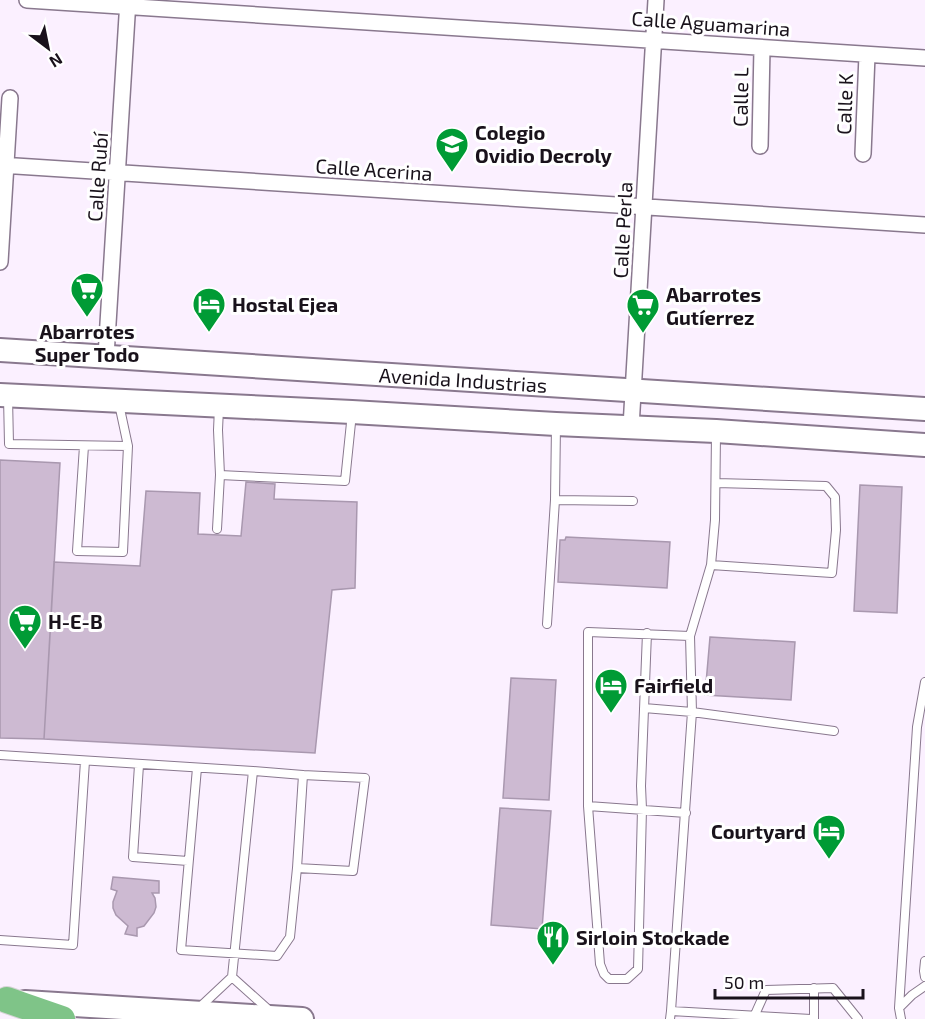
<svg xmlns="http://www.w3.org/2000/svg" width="925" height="1019" viewBox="0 0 925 1019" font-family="'Exo 2',sans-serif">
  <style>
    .building { fill: #cdbad2; stroke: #a998af; stroke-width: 1.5 }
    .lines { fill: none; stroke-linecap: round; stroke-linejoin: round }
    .service-casing { stroke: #89788e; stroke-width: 10 }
    .minor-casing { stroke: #89788e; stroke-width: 18 }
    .secondary-casing { stroke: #89788e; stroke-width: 26 }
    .trunk-casing { stroke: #d6d4d6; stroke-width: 28 }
    .service { stroke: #fff; stroke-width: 8 }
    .minor { stroke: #fff; stroke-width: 15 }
    .secondary { stroke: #fff; stroke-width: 22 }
    .trunk { stroke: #7fc488; stroke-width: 26 }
    .labels { text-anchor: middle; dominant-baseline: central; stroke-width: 6; stroke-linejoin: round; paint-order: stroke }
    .street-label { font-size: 20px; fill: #19121b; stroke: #fff }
    .poi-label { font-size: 20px; font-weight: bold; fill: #19121b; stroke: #fff; text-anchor: start }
  </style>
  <rect width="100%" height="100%" fill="#fbf0ff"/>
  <path class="building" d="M0 460 60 463 44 739 0 738Z
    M246 482 275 484 274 499 357 502 355 588 332 590 315 753 44 739 54 562 140 566 146 491 200 493 198 534 241 536Z
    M860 485 902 487 897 613 854 611Z
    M566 537 670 542 667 588 558 582 560 540H565Z
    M710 637 795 642 791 700 705 695Z
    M511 678 556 680 549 800 503 798Z
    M500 808 551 811 542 929 491 925Z
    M113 877 159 881V893H152L155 898 156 907 154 913 144 926 137 928V936L125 934 128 926 116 915 113 908V902L117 891 111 889Z"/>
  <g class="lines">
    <g class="service-casing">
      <path id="service" d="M8 397 9 444 128 446 119 404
        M219 408 218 430 220 475 345 481 352 413
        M84 446 77 551 123 552 128 446
        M555 500 633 501
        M217 529 220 475
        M711 565 832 573 836 530 835 497 826 486 716 483
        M547 624 555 500 556 425
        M647 633 641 786 642 809 638 969 627 979H609L604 974 600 964 588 806 686 813
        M644 708 692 712 834 731
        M0 755 253 771 232 977 200 1007
        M139 765 133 857 188 861
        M197 768 181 950 277 956 290 937 297 868 303 775 365 778 353 871 297 868
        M253 771 303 775
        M588 806V632L690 636
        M0 940 73 945 85 761
        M925 961 924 971 925 977
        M232 977 271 1012
        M899 1008 917 727 925 682
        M671 1011 692 712 690 636 711 565 715 520 716 434
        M670 1019 671 1011 811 1019
        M753 1019 766 990 833 988 858 1019
        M814 1019V988
        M901 1019 899 1008 912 995 925 986"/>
    </g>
    <g class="minor-casing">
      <path id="minor" d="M27 0 925 58
        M760 146 762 48
        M863 154 867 55
        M0 165 925 225
        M0 262 10 98
        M106 356 128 0
        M631 427 656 0"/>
    </g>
    <g class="secondary-casing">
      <g id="secondary">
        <path id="s1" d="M0 350 925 409"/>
        <path d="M0 395 352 412 556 424 716 431 925 445"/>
        <path d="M25 1002 302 1019"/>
      </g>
    </g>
    <g class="trunk-casing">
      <path id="trunk" d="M7 1000 62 1019"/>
    </g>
    <use href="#service" class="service"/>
    <use href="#minor" class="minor"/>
    <use href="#secondary" class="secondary"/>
    <use href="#trunk" class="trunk"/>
  </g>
  <defs>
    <g id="school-pin" transform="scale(1.725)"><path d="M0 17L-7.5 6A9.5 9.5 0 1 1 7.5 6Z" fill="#009b35" stroke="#fff"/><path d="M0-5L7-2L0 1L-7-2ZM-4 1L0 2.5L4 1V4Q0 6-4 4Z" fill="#fff"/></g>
    <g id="supermarket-pin" transform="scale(1.725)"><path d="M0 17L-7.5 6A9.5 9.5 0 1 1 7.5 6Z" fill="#009b35" stroke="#fff"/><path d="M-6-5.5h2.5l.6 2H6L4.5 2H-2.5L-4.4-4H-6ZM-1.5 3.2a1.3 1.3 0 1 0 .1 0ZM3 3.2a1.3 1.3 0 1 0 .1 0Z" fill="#fff"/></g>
    <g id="hotel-pin" transform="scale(1.725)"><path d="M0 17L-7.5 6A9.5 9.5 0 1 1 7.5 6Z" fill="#009b35" stroke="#fff"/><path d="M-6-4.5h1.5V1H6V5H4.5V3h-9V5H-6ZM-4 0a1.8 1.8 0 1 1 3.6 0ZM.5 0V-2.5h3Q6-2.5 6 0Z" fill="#fff"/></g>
    <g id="restaurant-pin" transform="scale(1.725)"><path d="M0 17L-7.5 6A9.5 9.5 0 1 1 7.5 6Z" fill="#009b35" stroke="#fff"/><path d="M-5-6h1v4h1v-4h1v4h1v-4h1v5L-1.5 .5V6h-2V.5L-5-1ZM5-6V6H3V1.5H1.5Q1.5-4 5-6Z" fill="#fff"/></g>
  </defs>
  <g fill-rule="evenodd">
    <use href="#school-pin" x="452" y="144"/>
    <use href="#supermarket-pin" x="87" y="289"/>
    <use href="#hotel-pin" x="209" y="304"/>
    <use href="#supermarket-pin" x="643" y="305"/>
    <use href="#supermarket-pin" x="25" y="621"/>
    <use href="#hotel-pin" x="611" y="685"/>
    <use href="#hotel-pin" x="829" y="831"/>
    <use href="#restaurant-pin" x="553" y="937"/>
  </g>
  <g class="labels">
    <g class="street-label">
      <text transform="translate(711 23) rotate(4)">Calle Aguamarina</text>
      <text transform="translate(740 97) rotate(-89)">Calle L</text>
      <text transform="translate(844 104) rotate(-88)">Calle K</text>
      <text transform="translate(374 169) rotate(4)">Calle Acerina</text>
      <text transform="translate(97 177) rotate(-86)">Calle Rubí</text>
      <text transform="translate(622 230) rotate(-87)">Calle Perla</text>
      <text stroke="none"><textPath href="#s1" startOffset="464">Avenida Industrias</textPath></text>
    </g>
    <g class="poi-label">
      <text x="475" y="132">Colegio<tspan x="475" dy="23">Ovidio Decroly</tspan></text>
      <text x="666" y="294">Abarrotes<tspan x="666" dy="23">Gutíerrez</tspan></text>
      <text x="232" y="304">Hostal Ejea</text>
      <text x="87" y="331" text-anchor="middle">Abarrotes<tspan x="87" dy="23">Super Todo</tspan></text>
      <text x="48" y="621">H-E-B</text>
      <text x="634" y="685">Fairfield</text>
      <text x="806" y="831" text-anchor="end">Courtyard</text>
      <text x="576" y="937">Sirloin Stockade</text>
    </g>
  </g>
  <g transform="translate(48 48) rotate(148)" stroke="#ffffff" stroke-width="4.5" paint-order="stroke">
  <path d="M0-4.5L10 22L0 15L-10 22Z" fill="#19121b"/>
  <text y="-9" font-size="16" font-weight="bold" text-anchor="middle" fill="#19121b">N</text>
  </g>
  <path d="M715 989v9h148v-9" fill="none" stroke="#19121b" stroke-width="3"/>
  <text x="724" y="989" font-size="18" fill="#19121b" stroke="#ffffff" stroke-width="4.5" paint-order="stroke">50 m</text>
</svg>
